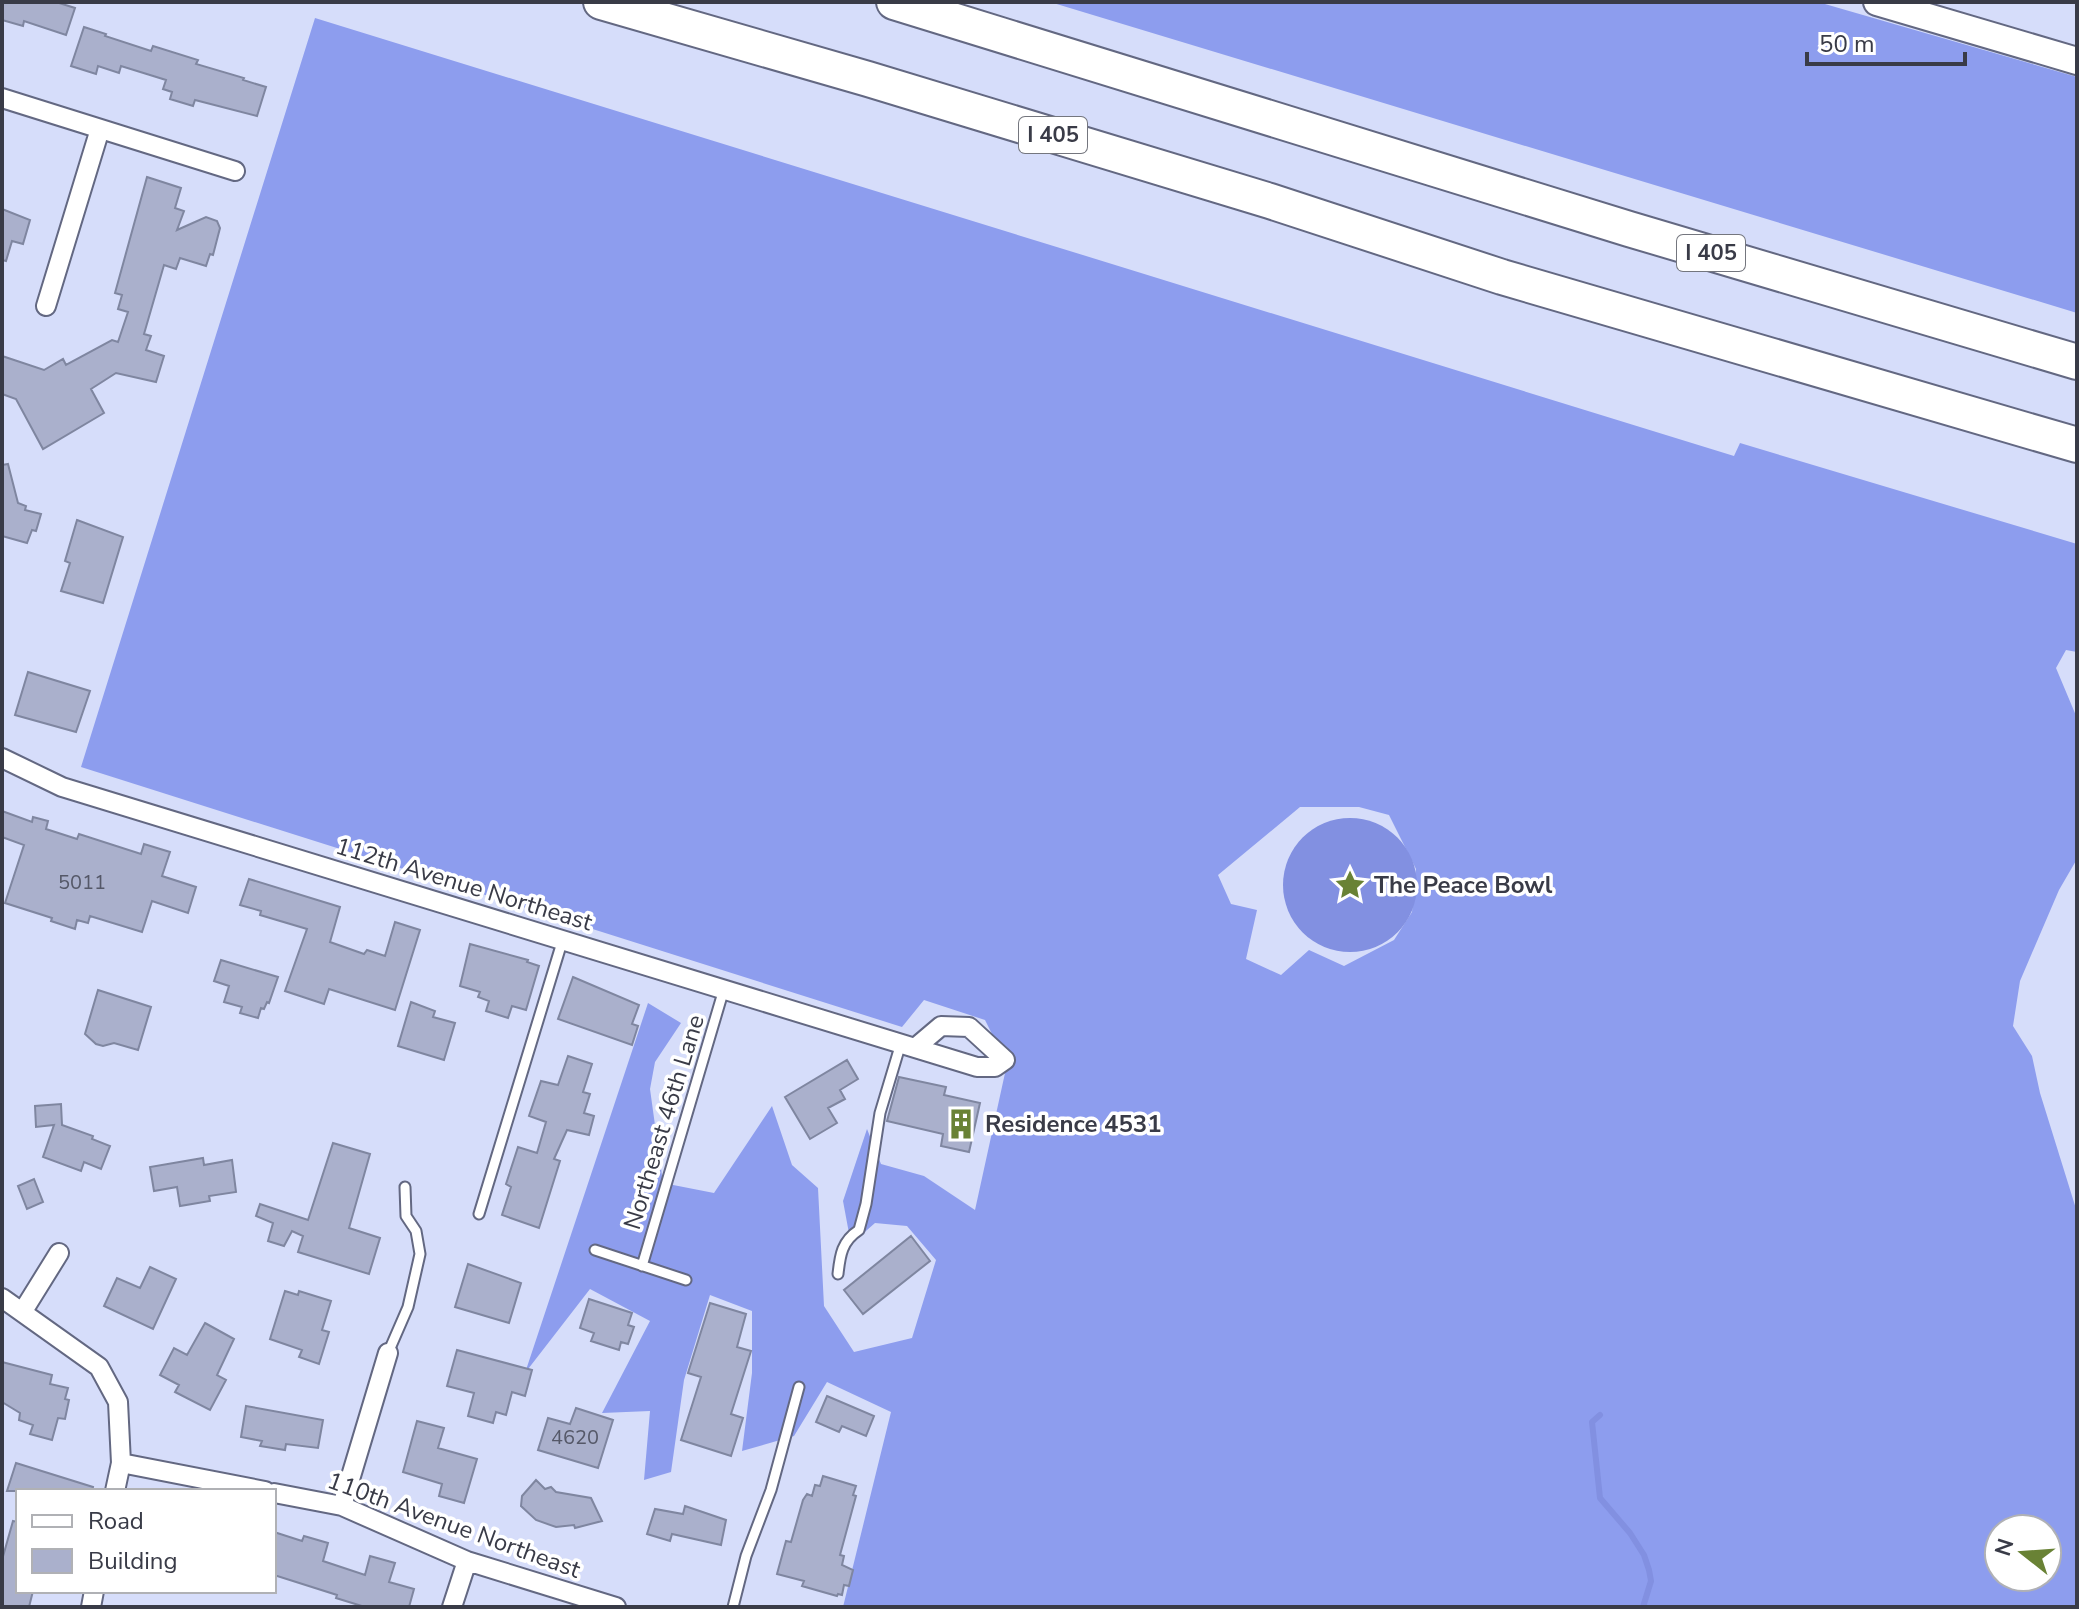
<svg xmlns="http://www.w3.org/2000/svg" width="2079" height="1609" viewBox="0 0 2079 1609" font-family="'Nunito Sans',sans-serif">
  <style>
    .forest { fill: #8d9dee; fill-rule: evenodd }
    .water { fill: #8290e1 }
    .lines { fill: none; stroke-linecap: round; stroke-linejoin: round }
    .stream { stroke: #8290e1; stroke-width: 6 }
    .building { fill: #aab0cc; stroke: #7f86a0; stroke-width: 2 }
    .lane-casing { stroke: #636882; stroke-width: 13 }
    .street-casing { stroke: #636882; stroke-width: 22 }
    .secondary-casing { stroke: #636882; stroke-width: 30 }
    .highway-casing { stroke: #636882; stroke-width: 38 }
    .lane { stroke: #fff; stroke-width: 9 }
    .street { stroke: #fff; stroke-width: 18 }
    .secondary { stroke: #fff; stroke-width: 26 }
    .highway { stroke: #fff; stroke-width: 34 }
    .labels { text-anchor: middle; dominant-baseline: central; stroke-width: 7; stroke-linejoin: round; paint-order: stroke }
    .number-label { font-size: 20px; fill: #555868 }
    .shield { fill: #fff; stroke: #74767e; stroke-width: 2 }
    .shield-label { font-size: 22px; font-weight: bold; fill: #393b47 }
    .street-label { font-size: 24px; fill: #393b47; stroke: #fff }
    .poi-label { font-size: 24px; font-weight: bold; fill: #393b47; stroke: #fff; text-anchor: start }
  </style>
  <rect width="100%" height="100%" fill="#d6ddfa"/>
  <path class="forest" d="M1050 2H1818L2077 77V313Z
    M315 18 1734 456 1740 443 2077 544V652L2066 650 2056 668 2077 718V859L2059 890 2020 981 2013 1026 2032 1056 2040 1093 2077 1212V1607H843L891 1412 827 1382 794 1436 742 1451 752 1373V1311L710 1295 684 1380 671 1472 644 1480 650 1411 602 1413 650 1321 590 1289 525 1373 648 1003 681 1023 655 1062 650 1089 663 1183 714 1193 772 1106 792 1165 818 1188 824 1306 854 1352 912 1338 936 1260 907 1226 875 1223 851 1244 843 1201 867 1129 881 1164 924 1176 975 1210 1007 1064 985 1020 924 1000 902 1027 81 767ZM1300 807H1359L1389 815 1416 869 1412 912 1394 940 1344 966 1309 950 1281 975 1246 959 1257 910 1231 904 1218 875ZM1999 1529H2047V1577H1999Z"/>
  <path class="water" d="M1283 885a67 67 0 1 1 134 0a67 67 0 1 1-134 0Z"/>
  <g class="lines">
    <path class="stream" d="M1600 1415 1592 1422 1600 1498 1630 1533 1644 1555 1649 1570 1651 1581 1643 1607"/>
  </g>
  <path class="building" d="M2 2H56L75 8 66 35 24 21 23 26 2 20Z
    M84 27 106 34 105 36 151 51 153 46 198 60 196 64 244 78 243 80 266 87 257 116 195 100 193 106 170 99 172 92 163 89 166 80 121 66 119 73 98 66 96 74 71 66Z
    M147 177 181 188 175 208 184 211 177 230 206 217 217 221 220 228 213 255 210 254 206 266 180 258 176 269 164 265 144 334 151 336 146 350 164 356 156 382 116 373 91 389 104 413 43 449 16 399 2 394V356L44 370 63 359 66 365 112 340 118 342 128 312 118 309 122 295 115 293Z
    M2 209 30 220 23 244 12 241 6 261 2 260Z
    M8 464 18 503 26 506 25 510 41 514 36 531 32 530 27 543 2 536V465Z
    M77 520 123 537 103 603 61 591 70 563 65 561Z
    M28 672 90 691 76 732 15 715Z
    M2 811 32 822 33 817 48 821 46 829 77 839 79 834 141 854 144 844 170 852 162 876 196 887 188 913 152 901 142 932 90 916 88 923 77 920 75 929 51 921 52 918 5 903 24 845 2 837Z
    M249 879 340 907 330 942 364 954 367 950 385 956 395 922 420 930 395 1010 329 989 324 1004 285 991 307 929 260 915 261 911 240 905Z
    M470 944 528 960 527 962 539 966 526 1010 512 1006 508 1018 486 1011 489 1001 478 997 480 992 460 986Z
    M221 960 278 977 269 1003 267 1002 264 1009 261 1008 258 1018 240 1013 242 1007 224 1002 229 986 214 981Z
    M573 977 639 1005 632 1024 638 1026 632 1045 558 1019Z
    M98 990 151 1007 138 1050 114 1043 103 1046 96 1044 85 1034Z
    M411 1002 435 1011 433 1017 455 1023 444 1060 398 1046Z
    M568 1056 592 1064 583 1092 590 1094 584 1113 594 1116 589 1135 567 1130 554 1159 560 1161 539 1228 502 1215 511 1187 506 1184 518 1147 537 1153 546 1122 529 1116 541 1081 558 1085Z
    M847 1060 858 1079 840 1090 845 1099 828 1108 837 1123 810 1139 785 1097Z
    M899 1077 946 1087 944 1095 980 1103 969 1152 941 1146 943 1134 887 1121Z
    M61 1104 62 1125 93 1136 92 1139 110 1146 101 1169 84 1162 81 1171 43 1157 54 1125 36 1127 35 1106Z
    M333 1143 370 1154 349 1228 380 1238 369 1274 298 1252 303 1236 292 1231 284 1246 268 1241 273 1223 256 1216 260 1204 308 1220Z
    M203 1158 204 1165 232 1160 236 1192 209 1196 210 1201 180 1206 177 1187 154 1191 150 1167Z
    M34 1179 43 1202 27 1209 18 1186Z
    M911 1236 930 1261 863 1314 844 1290Z
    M468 1264 521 1283 509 1323 455 1307Z
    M150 1267 176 1279 153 1329 104 1306 117 1278 140 1288Z
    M285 1291 298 1295 299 1291 331 1301 322 1330 329 1332 319 1364 299 1357 302 1350 270 1339Z
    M589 1299 632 1313 628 1325 634 1327 628 1344 621 1342 619 1350 591 1341 594 1333 580 1328Z
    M710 1303 746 1314 737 1347 751 1351 731 1414 743 1418 731 1456 681 1440 701 1377 688 1373Z
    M205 1323 234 1339 217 1375 226 1380 210 1410 175 1392 179 1385 160 1375 174 1348 187 1355Z
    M457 1350 532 1370 525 1396 512 1392 506 1415 496 1412 493 1423 468 1416 474 1393 447 1386Z
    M2 1362 52 1375 50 1384 68 1388 65 1399 69 1400 65 1419 58 1418 52 1440 30 1434 33 1425 19 1420 20 1413 2 1402Z
    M827 1396 874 1416 866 1436 842 1426 839 1432 816 1422Z
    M246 1406 323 1420 318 1448 286 1444 285 1450 260 1446 262 1441 241 1437Z
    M576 1408 613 1420 598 1468 538 1450 548 1418 570 1424Z
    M417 1421 444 1428 438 1448 477 1459 464 1503 439 1496 442 1484 403 1472Z
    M16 1463 93 1487 92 1491H7Z
    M823 1476 856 1486 853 1495 856 1496 840 1555 844 1556 842 1565 853 1570 849 1586 844 1585 842 1595 838 1594 837 1596 802 1586 804 1581 777 1574 786 1541 791 1542 803 1500 807 1494 812 1496 815 1485 820 1486Z
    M536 1480 545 1489 551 1487 556 1492 591 1498 602 1521 575 1528 574 1525 556 1527 536 1520 521 1506 522 1496Z
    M685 1506 726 1520 721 1545 672 1534 670 1541 647 1534 655 1509 683 1514Z
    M13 1521 18 1522V1591H33L29 1607H2V1560Z
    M274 1532 302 1541 304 1536 328 1543 323 1561 365 1575 370 1556 395 1563 389 1582 414 1589 409 1607H365L336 1598 337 1595 274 1575Z"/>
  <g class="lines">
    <g class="lane-casing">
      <path id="lane" d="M479 1214 563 939
        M595 1250 686 1280
        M642 1266 724 989
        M838 1274C840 1255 842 1241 859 1230L866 1204 880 1113 901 1043
        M388 1353 408 1307 420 1254 416 1231 406 1216 405 1187
        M733 1607 746 1556 771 1490 799 1387"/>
    </g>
    <g class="street-casing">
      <path id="street" d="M2 98 235 171
        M46 306 100 129
        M2 758 62 787 977 1067H995L1005 1060 969 1027 941 1026 915 1048
        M2 1298 99 1367 118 1402 121 1463 115 1491
        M23 1311 59 1253
        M121 1463 265 1491
        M274 1493 342 1506 467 1561 616 1607
        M342 1506 388 1353
        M91 1607 94 1591
        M452 1607 467 1561"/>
    </g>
    <g class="secondary-casing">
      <path id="secondary" d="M1877 2 2077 61"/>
    </g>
    <g class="highway-casing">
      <path id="highway" d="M601 2 868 79 1270 201 1502 277 2077 445
        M894 2 1629 229 2077 362"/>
    </g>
    <use href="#lane" class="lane"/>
    <use href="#street" class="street"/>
    <use href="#secondary" class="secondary"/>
    <use href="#highway" class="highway"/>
  </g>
  <defs>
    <g id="sight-bare" transform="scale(2.4)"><path d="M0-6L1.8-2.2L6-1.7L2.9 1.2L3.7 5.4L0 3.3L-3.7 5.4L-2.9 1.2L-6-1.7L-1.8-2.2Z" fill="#698235" stroke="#fff" stroke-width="2.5" paint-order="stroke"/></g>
    <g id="building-bare" transform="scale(2.4)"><path d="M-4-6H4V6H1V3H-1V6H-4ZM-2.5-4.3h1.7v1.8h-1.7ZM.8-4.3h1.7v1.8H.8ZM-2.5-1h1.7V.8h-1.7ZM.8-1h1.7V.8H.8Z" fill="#698235" stroke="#fff" stroke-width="2.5" paint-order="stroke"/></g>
  </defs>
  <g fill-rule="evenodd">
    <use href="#sight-bare" x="1350" y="885"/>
    <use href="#building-bare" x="961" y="1124"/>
  </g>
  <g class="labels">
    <g class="number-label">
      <text x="82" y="882">5011</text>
      <text x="575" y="1437">4620</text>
    </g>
    <g class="shield">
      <rect x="1019" y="117" width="68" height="36" rx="6"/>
      <rect x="1677" y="235" width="68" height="36" rx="6"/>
    </g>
    <g class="shield-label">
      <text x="1053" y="135">I 405</text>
      <text x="1711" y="253">I 405</text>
    </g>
    <g class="street-label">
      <text transform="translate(464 884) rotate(17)">112th Avenue Northeast</text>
      <text transform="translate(664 1122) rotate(-73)">Northeast 46th Lane</text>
      <text transform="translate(454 1525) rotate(20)">110th Avenue Northeast</text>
    </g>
    <g class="poi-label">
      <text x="1374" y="885">The Peace Bowl</text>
      <text x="985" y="1124">Residence 4531</text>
    </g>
  </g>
  <rect width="2079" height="1609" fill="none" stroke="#393b47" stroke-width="8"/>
  <rect x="16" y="1489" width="260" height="104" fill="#ffffff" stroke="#b0b1b5" stroke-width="2"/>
  <rect x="32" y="1515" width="40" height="12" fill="#ffffff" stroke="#b0b1b5" stroke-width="2"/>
  <text x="88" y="1529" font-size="24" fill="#393b47">Road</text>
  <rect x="32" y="1549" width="40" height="24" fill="#aab0cc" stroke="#b0b1b5" stroke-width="2"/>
  <text x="88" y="1569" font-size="24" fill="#393b47">Building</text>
  <g transform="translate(2023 1553) rotate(287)"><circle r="38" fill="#ffffff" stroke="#b0b1b5" stroke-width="2"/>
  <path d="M0-6L14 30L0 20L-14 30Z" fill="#698235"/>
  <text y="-12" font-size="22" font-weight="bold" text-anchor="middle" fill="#393b47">N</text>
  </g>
  <path d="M1807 52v12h158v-12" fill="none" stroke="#393b47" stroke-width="4"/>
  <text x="1819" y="52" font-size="24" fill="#393b47" stroke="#ffffff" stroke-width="6" paint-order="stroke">50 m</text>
</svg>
